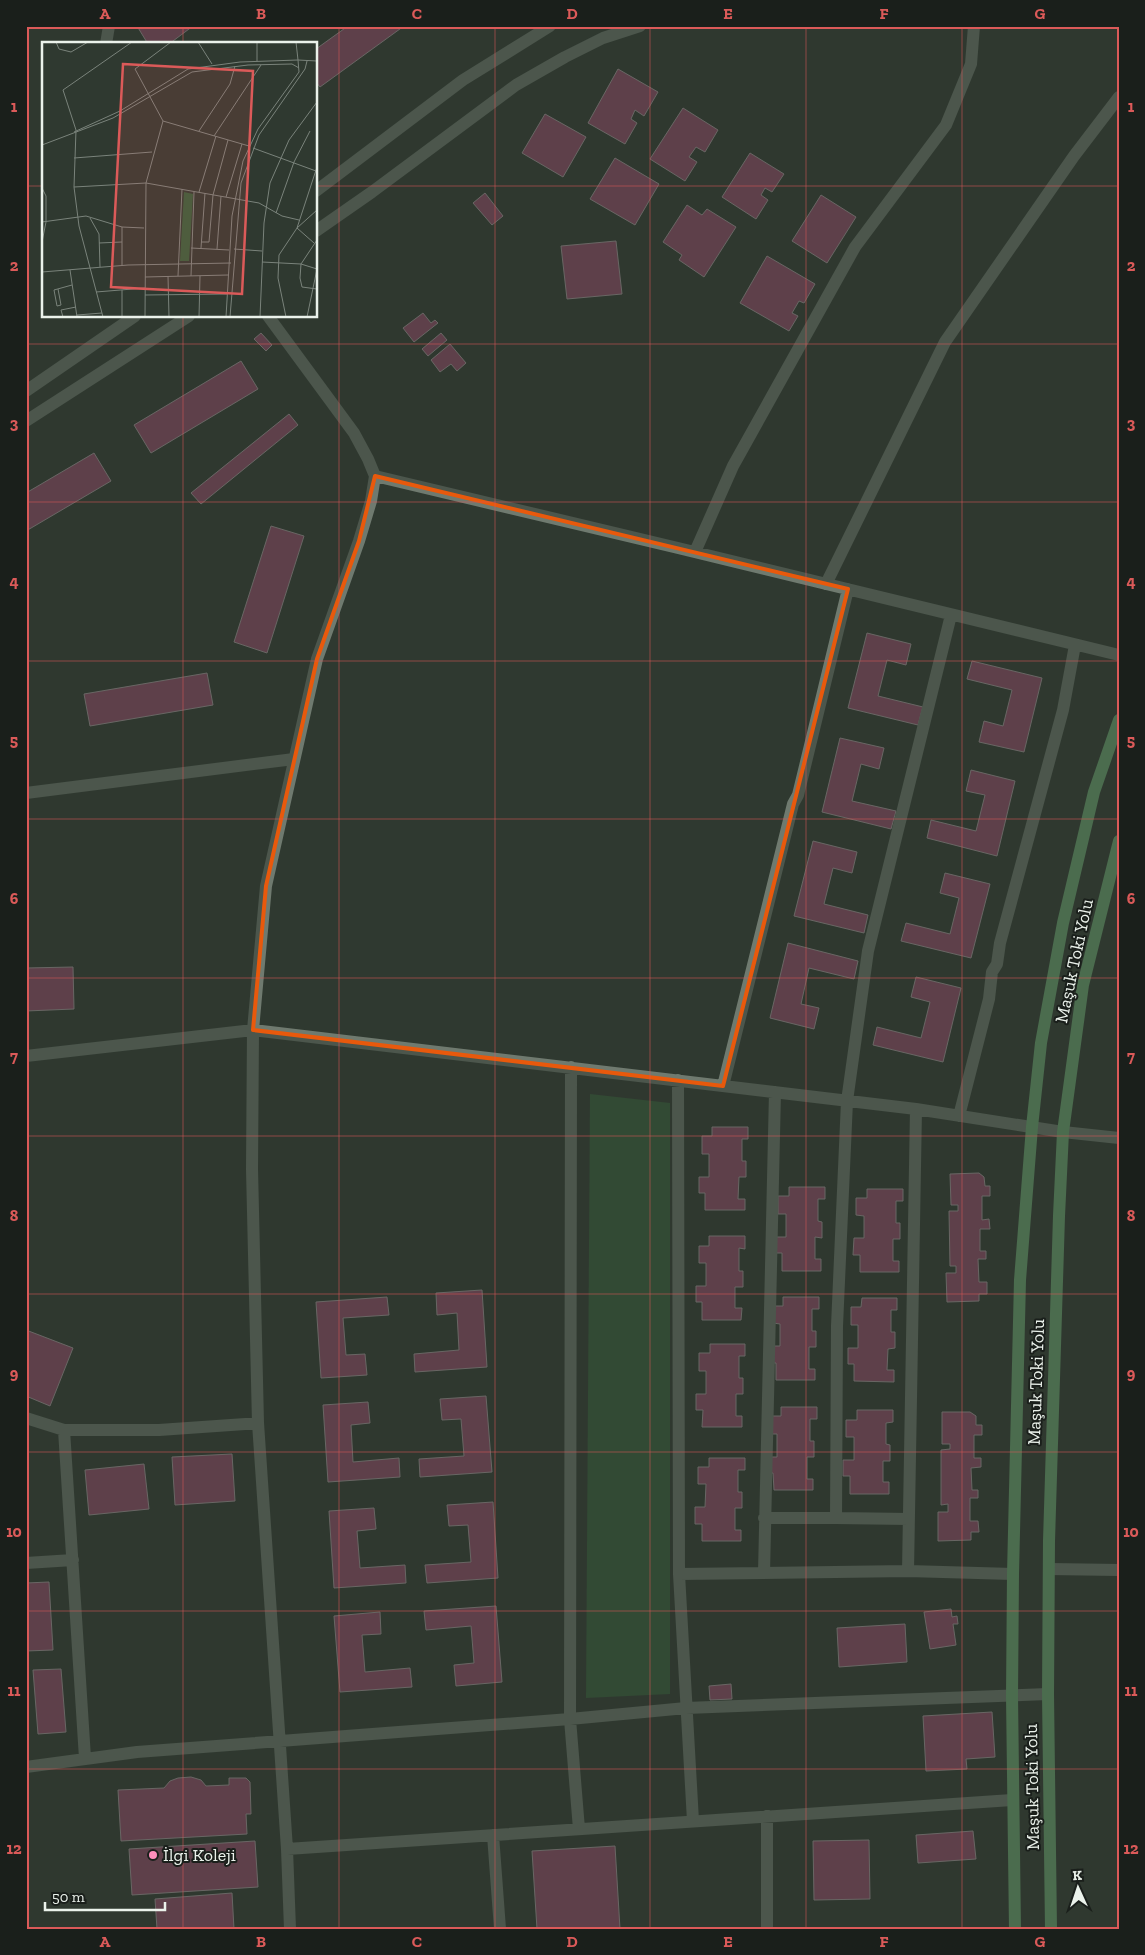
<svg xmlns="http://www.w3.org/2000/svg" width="1145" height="1955" viewBox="0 0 1145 1955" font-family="'Zilla Slab',serif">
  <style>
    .green { fill: #365f3a }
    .building { fill: #984b6c; stroke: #ae9da3 }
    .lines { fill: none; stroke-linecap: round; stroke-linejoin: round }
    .minor { stroke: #6f7a6f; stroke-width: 12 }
    .major { stroke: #6daa74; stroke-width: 12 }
    .marked { fill: none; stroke: #e8590c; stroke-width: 4; stroke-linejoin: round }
    .grid { fill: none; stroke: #db5a59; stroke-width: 1; stroke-opacity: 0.55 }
    .poi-dot { fill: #fe8ebc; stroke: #1a1f1b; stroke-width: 2 }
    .labels { text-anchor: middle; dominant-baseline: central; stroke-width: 4; stroke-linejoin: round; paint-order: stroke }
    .street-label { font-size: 18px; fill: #ebf2eb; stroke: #1a1f1b }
    .poi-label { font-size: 18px; fill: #ebf2eb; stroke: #1a1f1b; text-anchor: start }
    .inset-road { fill: none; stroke: #7a837b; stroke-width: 1 }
    .view { fill: #db5a59; fill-opacity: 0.15; stroke: #db5a59; stroke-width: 2.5 }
    .inset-edge { fill: none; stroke: #ebf2eb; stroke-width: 2.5 }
    .neatline { fill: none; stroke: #db5a59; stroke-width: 2 }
    .grid-label { font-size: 16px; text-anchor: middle; font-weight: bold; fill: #db5a59 }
  </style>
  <rect width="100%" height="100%" fill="#2f3930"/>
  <path class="green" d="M590 1094 670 1103V1694L586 1698Z"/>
  <path class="building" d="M137 26H193L169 44H148Z
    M348 26H404L320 87 316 82V49Z
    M618 69 658 92 644 116 635 110 631 119 637 123 625 144 588 123Z
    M683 108 718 130 705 152 696 147 689 157 697 162 685 181 650 159Z
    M545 114 586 137 563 177 522 153Z
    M750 153 784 174 772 192 765 188 761 195 768 200 756 219 722 197Z
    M615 158 659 184 635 225 590 199Z
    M485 193 503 216 492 225 473 203Z
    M821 195 856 217 827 263 792 241Z
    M687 205 702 215 707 209 736 227 704 277 679 260 682 255 663 242Z
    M616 241 622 294 567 299 561 246Z
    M767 256 815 284 804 303 799 301 792 313 798 316 789 331 740 303Z
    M423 313 431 323 435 320 438 323 414 342 403 328Z
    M261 333 272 345 266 351 254 339Z
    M441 333 447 340 428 356 422 349Z
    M450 344 466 363 457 371 451 364 440 372 431 360Z
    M241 361 258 389 151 453 134 425Z
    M289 414 298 425 201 504 191 493Z
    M94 453 111 481 26 531V493Z
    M271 526 304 536 267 653 234 642Z
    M867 633 911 644 906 665 887 660 878 696 923 707 918 725 848 708Z
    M972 661 1042 678 1024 752 979 742 984 721 1003 726 1012 690 967 679Z
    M207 673 213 705 90 726 84 694Z
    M840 738 884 748 879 769 861 764 852 801 896 811 891 829 822 812Z
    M971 770 1015 781 997 856 927 838 931 820 976 831 985 795 966 791Z
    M813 841 857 852 852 873 833 868 824 904 868 915 864 933 794 916Z
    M945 873 990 884 971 958 901 941 906 923 950 934 959 898 940 893Z
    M788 943 858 961 854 979 809 968 801 1004 819 1008 814 1029 770 1018Z
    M73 967 74 1009 26 1011V968Z
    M916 977 961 988 943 1062 873 1045 877 1027 921 1038 930 1002 911 997Z
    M712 1127H748V1139H742V1161H746V1177H739L738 1199H745V1210H705V1193H699V1177H709V1154H702V1136H712Z
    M979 1173 984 1177 985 1186H990V1196H982V1220L989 1219 990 1229H980V1251H986V1259H978L979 1282H987V1294H979V1301L947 1302 946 1273H956V1266H950L949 1211H958V1205H951L950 1174Z
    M789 1187H825V1199H818V1221L822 1222V1238L815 1237V1259H821V1271H782V1253H775V1237H786V1214H778V1196H789Z
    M867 1189H903V1201H896V1223H900V1239H893V1261H899V1272H860V1255H853L854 1238H864V1216L856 1215V1198H867Z
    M709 1236H745V1249L739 1248V1271H743V1287H735V1308H742L741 1320H702V1302H696V1286H706V1263H699V1246H709Z
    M482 1290 487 1367 415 1372 414 1354 459 1350 457 1313 437 1315 436 1293Z
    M387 1297 389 1315 343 1318 346 1355 365 1354 367 1375 321 1378 316 1302Z
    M783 1297H819V1309H812V1331H816V1347H809V1369H815V1380H776V1363H769V1346H780V1324L773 1323 772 1306H783Z
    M862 1298H897V1310H891V1332H895V1348L888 1349 887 1370H894V1382L854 1381V1364H848V1348H858V1325H851V1307H861Z
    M26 1330 73 1348 50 1406 26 1396Z
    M710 1344H745V1356H739V1378H743V1394H736V1416H742V1427H702L703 1410H696V1394H706V1371H699V1353H710Z
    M486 1396 492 1472 420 1477 419 1459 464 1456 461 1419 442 1420 440 1399Z
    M368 1402 370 1423 351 1425 353 1462 399 1458 400 1477 328 1482 323 1405Z
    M781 1407H817V1419H810V1441H814V1457H807V1479H813V1490H774L773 1473H767V1457H777V1434H770V1416H781Z
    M857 1410H893V1422L886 1423V1444L890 1445V1461H883V1482H889V1494H850V1476H843V1460H854V1437H846V1420H857Z
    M942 1412H970L976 1416V1425H982V1435H974V1458H981V1467L971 1468 972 1490H978V1498H970V1521H978L979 1532H971V1540L938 1541V1512H948V1504L941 1505V1450L950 1449V1444H942Z
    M232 1454 235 1501 175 1505 172 1457Z
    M709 1458H745V1470H738V1492H742V1508H735V1530H741V1541H702V1524H695V1507H705L706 1484H698V1467H709Z
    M144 1464 149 1509 89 1515 85 1470Z
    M493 1502 498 1578 427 1583 425 1565 471 1562 468 1525 449 1526 447 1505Z
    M374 1508 376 1529 357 1531 360 1568 405 1565 406 1583 334 1588 329 1511Z
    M49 1582 53 1650 26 1651V1583Z
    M496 1606 502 1682 456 1686 454 1665 474 1663 471 1626 426 1630 424 1611Z
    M951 1609 952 1617 957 1616 958 1624H953L956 1645 930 1649 924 1612Z
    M380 1612 381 1634 362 1635 365 1672 410 1668 412 1687 340 1692 334 1616Z
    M905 1624 907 1662 839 1667 837 1628Z
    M61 1669 66 1732 38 1734 33 1670Z
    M731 1684 732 1699 710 1700 709 1686Z
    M992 1712 995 1757 966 1759 967 1769 926 1771 923 1716Z
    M191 1777 201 1780 206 1786 229 1785V1778H246L250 1782 251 1814H246L247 1834 121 1841 118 1790 164 1788 170 1781 178 1778Z
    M973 1831 976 1859 918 1863 916 1835Z
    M869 1840 870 1899 814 1900 813 1841Z
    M255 1841 258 1887 132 1895 129 1849Z
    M615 1846 620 1929H537L532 1851Z
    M232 1893 234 1929H157L155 1899Z"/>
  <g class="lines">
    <path class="minor" d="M106 44 109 26
      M316 191 463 80 550 26
      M316 231 372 192 516 85 565 57 603 38 640 26
      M268 316 354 433 368 459 375 476 371 501 359 541 317 659 266 886 253 1030 252 1169 258 1423 287 1849 290 1929
      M26 391 135 316
      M26 421 189 316
      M375 476 678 548 1119 655
      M695 552 733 466 855 247 946 125 971 64 974 26
      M826 584 945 342 1074 156 1119 97
      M26 793 294 759
      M26 1056 253 1030 916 1109 1063 1132 1119 1138
      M571 1067 570 1719 579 1829
      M678 1080 679 1574 693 1821
      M723 1086 793 804 798 795 848 589
      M959 1116 989 999 992 972 997 964 1000 943 1063 710 1075 645
      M26 1418 64 1430H159L258 1423
      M64 1430 85 1758
      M764 1518H836L837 1326 847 1101 868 951 951 615
      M836 1518 909 1519
      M26 1563 73 1560
      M1049 1569 1119 1570
      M908 1571 916 1109
      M764 1573 775 1092
      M679 1574 908 1571 1013 1574
      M26 1767 137 1752 570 1719 686 1708 1048 1694
      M767 1816V1929
      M493 1835 500 1929
      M287 1849 1012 1800"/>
    <path class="major" d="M1015 1929 1012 1696 1013 1574 1020 1280 1032 1127 1041 1043 1063 923 1094 792 1119 720
      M1051 1929 1048 1694 1049 1541 1059 1216 1063 1132 1083 985 1119 841"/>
  </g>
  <path d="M0 0H1145V1955H0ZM375 476 848 589 723 1086 253 1030 266 886 317 659 359 541Z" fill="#2f3930" fill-opacity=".55" fill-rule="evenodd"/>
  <path class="marked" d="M375 476 848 589 723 1086 253 1030 266 886 317 659 359 541Z"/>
  <path class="grid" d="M183 26V44M339 26V1929M495 26V1929M650 26V1929M806 26V1929M962 26V1929M26 186H44M316 186H1119M183 316V1929M26 344H1119M26 502H1119M26 661H1119M26 819H1119M26 978H1119M26 1136H1119M26 1294H1119M26 1452H1119M26 1611H1119M26 1769H1119"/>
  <circle class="poi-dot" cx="153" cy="1855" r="5"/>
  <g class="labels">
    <g class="street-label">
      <text transform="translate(1074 961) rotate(-78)">Maşuk Toki Yolu</text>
      <text transform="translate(1036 1382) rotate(-88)">Maşuk Toki Yolu</text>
      <text transform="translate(1032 1787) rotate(-91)">Maşuk Toki Yolu</text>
    </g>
    <g class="poi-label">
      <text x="163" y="1855">İlgi Koleji</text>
    </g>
  </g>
  <g transform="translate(42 42)">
    <rect width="275" height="275" fill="#2f3930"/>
    <path d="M142 150 151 152 147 219H138Z" fill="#365f3a"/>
    <path class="inset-road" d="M14 0 17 7 29 10 46 0M156 0 170 22M215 0V19M121 79 207 104M157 89 188 42 193 24M32 90 78 69 146 27 198 20 256 18 254 0M172 94 219 23M0 103 71 76 150 30 206 23 250 22 257 26M211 106 274 129M32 116 110 110M32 145 104 141 217 161 240 174 257 178M0 146 4 154V180L0 200M157 150 174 94M184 155 200 102M234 171 252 120 268 89M48 176 57 192 58 225M0 180 44 174 80 185 102 186M80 185V223M275 198 259 222 258 236 260 245 275 247M159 200H167L171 153 186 98M57 201 80 200M272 201 255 186 275 125M149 206 187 208M159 206 163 151M175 207 179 154M192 207 220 209M220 220 259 222 275 227M28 228 35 275M0 230 86 223 189 221M126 234 127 275M136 234 140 147M149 234 152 150M103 235 186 233M16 247 19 263 15 264 12 248 30 243M80 248V275M54 250 103 246M103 253 185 252M35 273 60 271M21 275 19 268 34 265M61 275 37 184 32 145 34 88 21 48 90 0M103 275 104 141 121 79 93 27 129 0M157 275 158 234M184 275 190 174 201 119 216 87 257 30 256 18 275 19M188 275 199 141 217 93 263 27 265 19M218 275 222 181 228 141 247 98 275 60M244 275 236 236 237 213 255 186 275 168M265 275 275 227"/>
    <path class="view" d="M81 22 211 29 200 252 69 245Z"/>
    <rect width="275" height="275" class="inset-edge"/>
  </g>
  <rect width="1145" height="1955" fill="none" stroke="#1a1f1b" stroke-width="55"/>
  <g transform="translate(1078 1888) rotate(357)" stroke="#1a1f1b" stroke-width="4" paint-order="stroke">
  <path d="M0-4L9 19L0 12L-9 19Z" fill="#ebf2eb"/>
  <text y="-8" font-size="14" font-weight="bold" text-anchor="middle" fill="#ebf2eb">K</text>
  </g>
  <path d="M45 1902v8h120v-8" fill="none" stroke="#ebf2eb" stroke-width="2.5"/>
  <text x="52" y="1902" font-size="15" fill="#ebf2eb" stroke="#1a1f1b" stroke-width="4" paint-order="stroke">50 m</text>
  <rect x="28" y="28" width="1090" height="1900" class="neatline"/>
  <g class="grid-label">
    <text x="105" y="19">A</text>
    <text x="261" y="19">B</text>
    <text x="417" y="19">C</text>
    <text x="572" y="19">D</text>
    <text x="728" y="19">E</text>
    <text x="884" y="19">F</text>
    <text x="1040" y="19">G</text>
    <text x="14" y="112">1</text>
    <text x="1131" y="112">1</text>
    <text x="14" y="271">2</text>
    <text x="1131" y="271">2</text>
    <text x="14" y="429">3</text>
    <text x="1131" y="429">3</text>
    <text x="14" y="587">4</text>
    <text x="1131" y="587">4</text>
    <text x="14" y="746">5</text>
    <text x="1131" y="746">5</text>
    <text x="14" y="904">6</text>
    <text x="1131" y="904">6</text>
    <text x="14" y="1062">7</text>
    <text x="1131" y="1062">7</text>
    <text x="14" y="1221">8</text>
    <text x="1131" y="1221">8</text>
    <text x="14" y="1379">9</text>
    <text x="1131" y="1379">9</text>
    <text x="14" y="1537">10</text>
    <text x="1131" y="1537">10</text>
    <text x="14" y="1696">11</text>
    <text x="1131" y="1696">11</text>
    <text x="14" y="1854">12</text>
    <text x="1131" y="1854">12</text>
    <text x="105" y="1947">A</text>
    <text x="261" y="1947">B</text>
    <text x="417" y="1947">C</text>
    <text x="572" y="1947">D</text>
    <text x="728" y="1947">E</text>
    <text x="884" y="1947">F</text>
    <text x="1040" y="1947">G</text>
  </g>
</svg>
